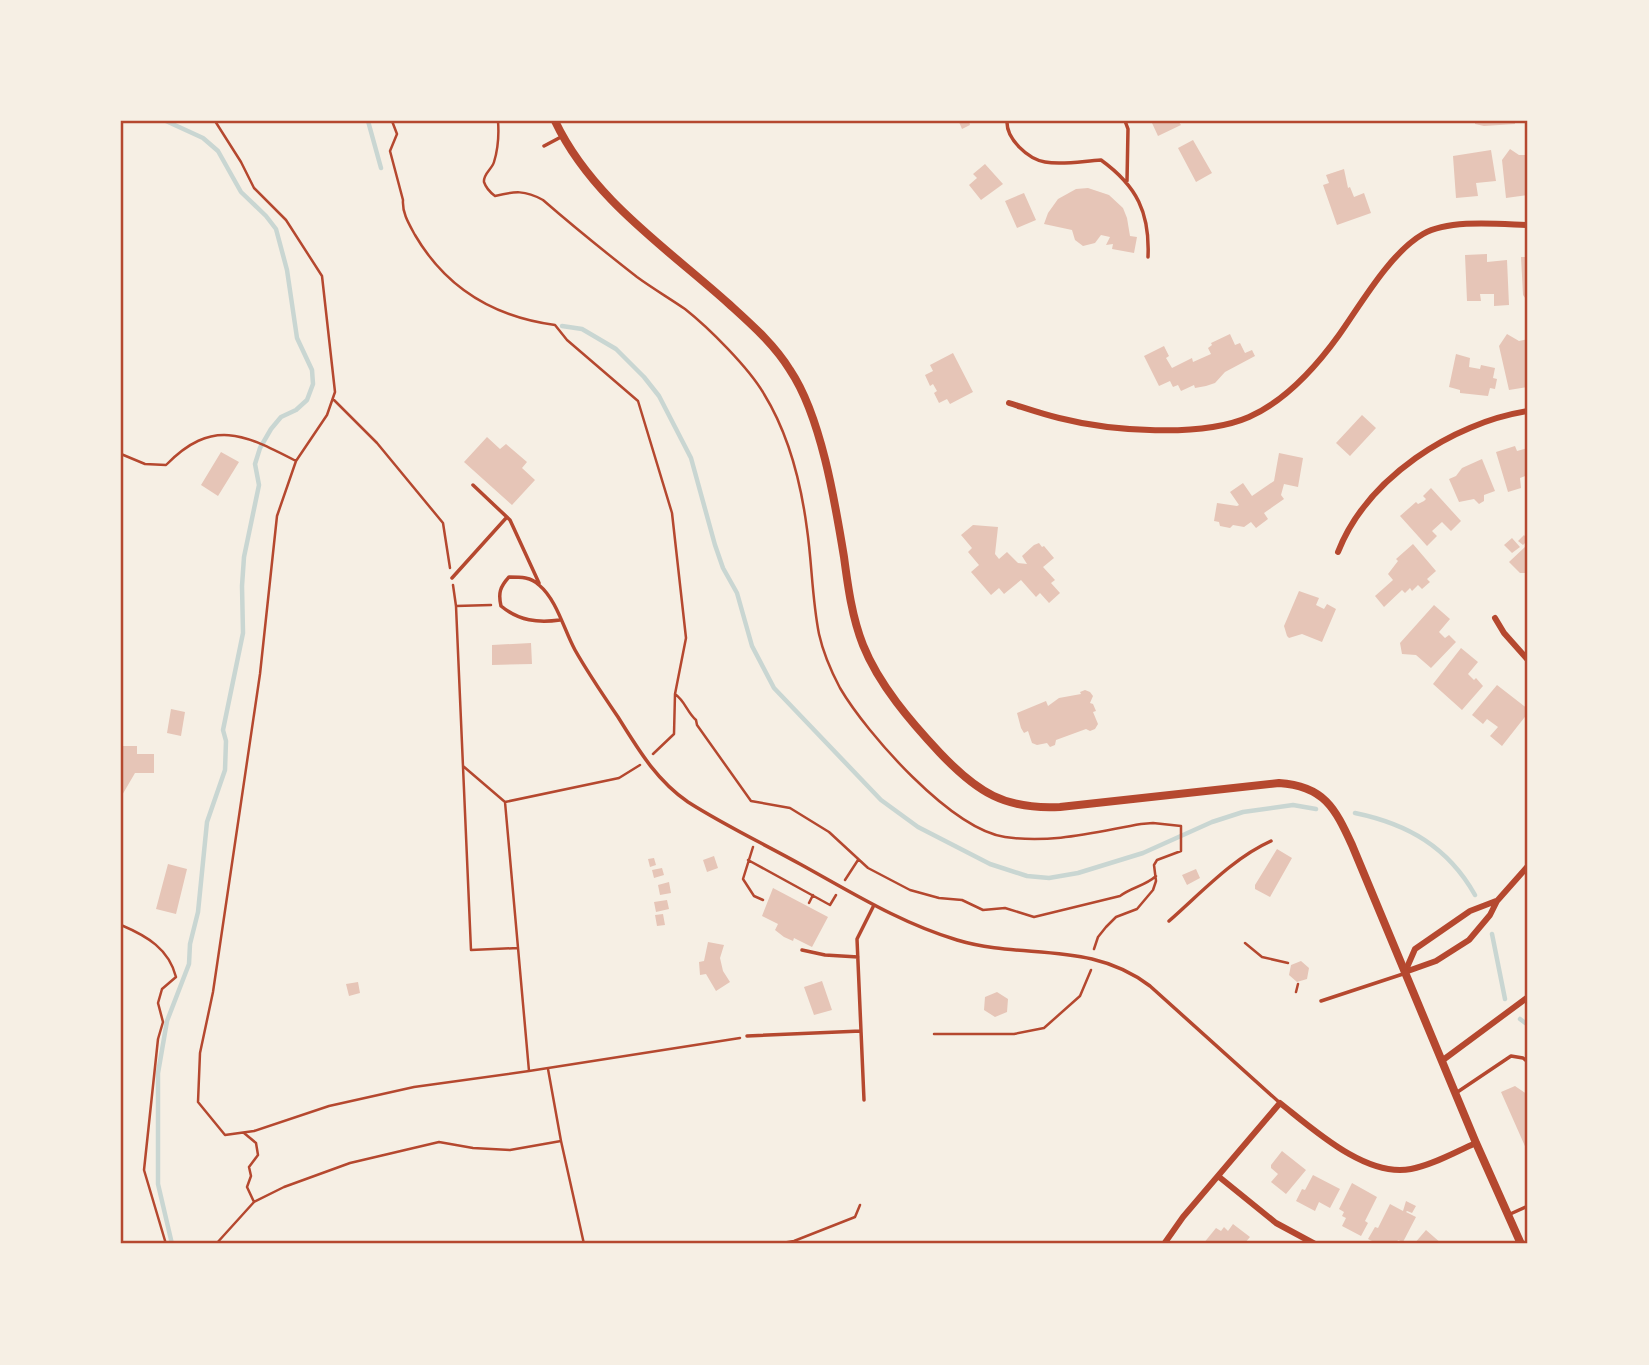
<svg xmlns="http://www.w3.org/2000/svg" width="1649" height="1365" viewBox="0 0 1649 1365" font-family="Poppins,sans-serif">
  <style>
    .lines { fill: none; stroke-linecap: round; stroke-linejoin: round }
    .stream { stroke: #c9d6d2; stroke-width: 4.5 }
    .building { fill: #e6c5b7 }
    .path { stroke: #b5482f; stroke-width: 2.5 }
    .service { stroke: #b5482f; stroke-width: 3.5 }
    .minor { stroke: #b5482f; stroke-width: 6 }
    .tertiary { stroke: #b5482f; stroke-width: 8 }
    .neatline { fill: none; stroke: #b5482f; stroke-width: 2.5 }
  </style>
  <rect width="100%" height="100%" fill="#f6efe4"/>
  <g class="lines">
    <path class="stream" d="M166 121 203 138 218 151 241 192 266 216 276 229 287 270 297 338 312 370 313 384 307 400 296 410 281 417 271 429 260 448 255 464 259 485 244 557 242 586 243 633 223 730 226 741 225 770 207 822 198 912 190 944 189 964 167 1021 158 1073V1184L172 1244
      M368 121 381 168
      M562 326 582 329 616 349 644 377 659 396 691 458 715 545 723 568 737 593 752 646 774 688 881 800 918 827 990 864 1027 876 1049 878 1078 873 1143 853 1212 822 1243 812 1293 805 1316 809
      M1355 813C1408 824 1448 847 1475 895
      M1492 934 1505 999
      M1520 1019 1528 1025"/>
  </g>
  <path class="building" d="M969 121 970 125 962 129 959 122Z
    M1157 121H1178L1181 125 1158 136 1152 123Z
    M1475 121H1515V124L1484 126 1475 124Z
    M1193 140 1212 173 1196 182 1178 148Z
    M1510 149 1519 155H1528V195L1506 198 1502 160Z
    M1491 150 1496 181 1476 183 1478 196 1456 198 1453 156Z
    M985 164 1003 184 981 200 969 185 977 178 973 174Z
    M1344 169 1348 188 1350 187 1354 197 1364 193 1371 213 1337 225 1323 185 1329 183 1326 175Z
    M1088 188 1109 195 1123 208 1127 218 1130 236 1137 237 1134 253 1112 249 1113 244 1106 245 1110 237 1101 235 1095 243 1083 246 1075 240 1072 230 1044 224 1048 213 1058 199 1076 189Z
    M1024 193 1036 220 1017 228 1005 201Z
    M1487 254V262L1507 260 1509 305 1494 306V294H1480L1481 301H1467L1465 255Z
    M1521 257H1528V302L1523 295Z
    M1230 334 1235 345 1240 343 1245 353 1252 350 1255 356 1225 372 1215 383 1206 386 1195 388 1194 385 1181 391 1178 385 1173 387 1170 381 1159 386 1144 356 1164 346 1169 356 1166 358 1172 368 1192 358 1193 362 1211 354 1208 348 1212 345 1211 343Z
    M1507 334 1519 341 1528 339V387L1509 390 1499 346Z
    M953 353 973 392 950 404 947 399 939 403 934 393 937 391 933 384 930 386 925 375 933 371 930 365Z
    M1456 354 1470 358 1469 367 1480 369 1481 365 1495 368 1493 378 1497 379 1495 389 1490 388 1488 396 1460 393V390L1449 387Z
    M1362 415 1376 428 1350 456 1336 443Z
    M487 437 500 449 506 444 527 462 522 468 535 480 512 505 464 462Z
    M1515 446 1517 451 1528 448V475L1520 478 1521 488 1508 492 1496 452Z
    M221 452 239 462 218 496 201 485Z
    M1279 453 1303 458 1298 487 1284 484 1281 495 1284 499 1264 513 1268 519 1256 528 1251 522 1244 527 1233 525 1230 528 1220 526 1219 522 1214 521 1217 503 1237 506 1239 505 1230 492 1243 483 1252 496 1274 481Z
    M1482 459 1495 491 1484 495V501L1479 504 1474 499 1459 502 1449 479 1456 476 1462 468Z
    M1431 488 1461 521 1451 531 1442 522 1432 531 1437 536 1427 546 1400 516 1416 502 1418 504 1424 501 1426 499 1423 496Z
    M973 525 998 527 995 554 999 559 1007 552 1018 563 1027 564 1022 556 1034 545 1039 543 1042 547 1044 546 1054 558 1043 567 1055 580 1051 583 1060 593 1049 603 1040 593 1036 597 1021 580 1004 594 999 588 991 595 971 572 979 565 968 552 972 548 961 535Z
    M1524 535 1528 540 1523 545 1518 541Z
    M1512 538 1520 547 1512 553 1504 545Z
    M1413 544 1436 571 1427 579 1430 582 1422 589 1418 585 1412 591 1410 588 1405 593 1402 590 1384 607 1375 596 1393 580 1388 574 1398 561 1396 559Z
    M1528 544V577L1525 573H1520L1509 562Z
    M1299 591 1319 598 1316 605 1324 609 1327 604 1336 609 1322 642 1302 634 1289 638 1287 636 1284 626Z
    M1434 605 1450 619 1439 632 1445 638 1449 635 1456 642 1431 668 1416 655 1402 654 1400 643Z
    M531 643 532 664 492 665V645Z
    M1461 648 1478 662 1468 674 1474 680 1476 678 1483 686 1462 710 1433 684Z
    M1497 685 1528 709V713L1502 746 1490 736 1498 727 1487 719 1483 724 1472 715Z
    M1085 690 1090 692 1093 696 1090 703 1093 704 1096 711 1093 712 1098 724 1095 729 1090 731 1086 729 1056 740 1055 745 1050 747 1047 743 1037 745 1032 743 1028 731 1024 733 1021 728 1017 713 1046 701 1048 706 1059 698 1081 694 1080 692Z
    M171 709 185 712 181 736 167 733Z
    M121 746H137V754H154V773H135L121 797Z
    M1277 849 1292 858 1270 897 1255 889V885Z
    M714 856 718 868 707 872 703 860Z
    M654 858 656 865 650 867 648 859Z
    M168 864 187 869 176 914 156 909Z
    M662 868 664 875 654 878 652 870Z
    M1196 869 1200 878 1187 885 1182 875Z
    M669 882 671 893 660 895 658 885Z
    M773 888 828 917 812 947 794 938 793 941 784 937 775 930 778 924 762 916Z
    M667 900 669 909 656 912 654 902Z
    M663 914 665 925 657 926 655 915Z
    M708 942 724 945 720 958 723 971 730 982 716 991 706 974 700 975 699 962 704 961Z
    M1301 961 1309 968 1307 979 1297 982 1289 975 1291 965Z
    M822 981 832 1010 814 1015 804 987Z
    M358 982 360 993 349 996 346 984Z
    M997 992 1008 999 1007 1012 995 1017 984 1010 985 997Z
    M1515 1086 1528 1095V1153L1501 1092Z
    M1282 1151 1306 1170 1286 1194 1271 1182 1278 1174 1271 1168V1165Z
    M1313 1175 1340 1189 1330 1208 1319 1202 1315 1211 1296 1201 1302 1189 1305 1190Z
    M1352 1183 1377 1197 1365 1221 1368 1223 1361 1236 1342 1226 1346 1218 1342 1216 1344 1212 1339 1209Z
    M1406 1201 1416 1206 1412 1213 1407 1211 1406 1212 1416 1217 1403 1242 1398 1240 1396 1244 1391 1242 1390 1244H1378L1368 1239 1375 1227 1378 1228 1390 1204 1403 1211Z
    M1233 1224 1250 1237 1244 1244H1203L1216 1228 1221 1231 1224 1227 1228 1231Z
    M1426 1230 1442 1244H1414Z"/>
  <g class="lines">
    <path class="path" d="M215 121 241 162 254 188 286 220 322 276 335 392 327 415 296 461 277 516 260 674 213 992 200 1053 198 1102 225 1135 254 1131 329 1106 414 1087 529 1071
      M392 121 397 134 390 151 403 200C402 213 409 224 415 235 446 288 495 317 555 325L567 340 638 401 672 513 686 638 675 694 674 734 653 754
      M498 121C499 134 498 149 494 162 492 169 483 174 484 182 486 188 491 193 495 196 515 191 525 190 543 200 573 226 605 252 637 277 652 288 669 298 685 309 709 328 749 368 764 394 788 433 801 483 807 529 812 563 812 599 819 634 823 652 831 671 840 688 867 734 951 829 1005 837 1052 844 1095 832 1141 824L1153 823 1181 826V851L1157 860 1154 865 1156 881 1153 890 1137 909 1116 917 1106 927 1098 937 1094 949
      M334 400 377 443 443 523 450 568
      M121 454 145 464 166 465C212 418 244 434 296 461
      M453 585 456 606
      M491 605 456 606 471 950 518 948
      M675 694C685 701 687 712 696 720L697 725 751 801 790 808 829 832 868 868 910 890 939 898 962 900 983 910 1005 908 1034 917 1120 896C1132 887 1145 886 1156 876
      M463 766 505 802 619 778 640 765
      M505 802 529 1071 740 1038
      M753 847 743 879 754 896 763 900
      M748 860 830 905 836 895
      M845 880 858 860
      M809 903 813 895
      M121 925C147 936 169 949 176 977L162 989 158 1003 163 1022 158 1039 144 1170 166 1244
      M1245 943 1262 957 1288 963
      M1296 992 1298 984
      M934 1034H1014L1044 1028 1080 996 1091 970
      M548 1069 561 1141
      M244 1133 256 1143 258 1155 249 1167 251 1176 247 1187 254 1202
      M216 1244 254 1202 284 1187 350 1163 439 1142 473 1148 510 1150 561 1141 584 1244
      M776 1244 794 1241 855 1217 860 1205"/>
    <path class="service" d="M1007 121C1006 139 1028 159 1045 162 1063 165 1083 161 1101 160 1137 186 1150 213 1148 257
      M1125 121 1128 129 1127 181
      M544 146 561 137
      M473 485 510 520 539 583
      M452 578 507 517
      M560 620C538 623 519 621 501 606 498 593 500 587 509 577 521 577 531 577 539 585 557 600 564 630 575 650 588 673 603 695 618 717 638 749 656 780 688 802 724 825 762 843 800 864 851 892 900 923 957 940 1023 960 1090 940 1150 986L1280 1103
      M1169 921C1201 893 1233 858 1271 841
      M802 950 825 955 858 957
      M1321 1001 1403 974
      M747 1036 861 1031
      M1456 1093 1511 1056 1523 1058 1528 1062
      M864 1100 857 939 874 905
      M1508 1215 1528 1206"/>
    <path class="minor" d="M1009 403C1025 408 1042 414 1059 418 1110 431 1201 438 1249 417 1285 401 1316 367 1339 335 1361 304 1390 253 1423 234 1450 219 1498 224 1528 225
      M1338 552C1367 478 1452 423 1528 411
      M1495 618 1504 633 1528 660
      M1405 972 1436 961 1469 940 1490 915 1497 901 1528 866
      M1405 972 1415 949 1470 911 1496 901
      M1443 1060 1528 997
      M1218 1176 1276 1223 1315 1244
      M1164 1244 1183 1217 1280 1103C1313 1129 1366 1178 1411 1169 1433 1165 1455 1152 1476 1143"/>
    <path class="tertiary" d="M555 121C592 199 667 248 729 304 751 324 774 344 790 370 821 416 835 502 844 557 848 587 852 617 863 645 879 685 911 722 940 753 977 792 1005 810 1060 807L1279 783C1324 786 1335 808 1352 845L1476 1143 1521 1244"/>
  </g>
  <rect width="1649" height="1365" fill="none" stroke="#f6efe4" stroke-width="245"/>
  <rect x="122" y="122" width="1404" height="1120" class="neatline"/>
</svg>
